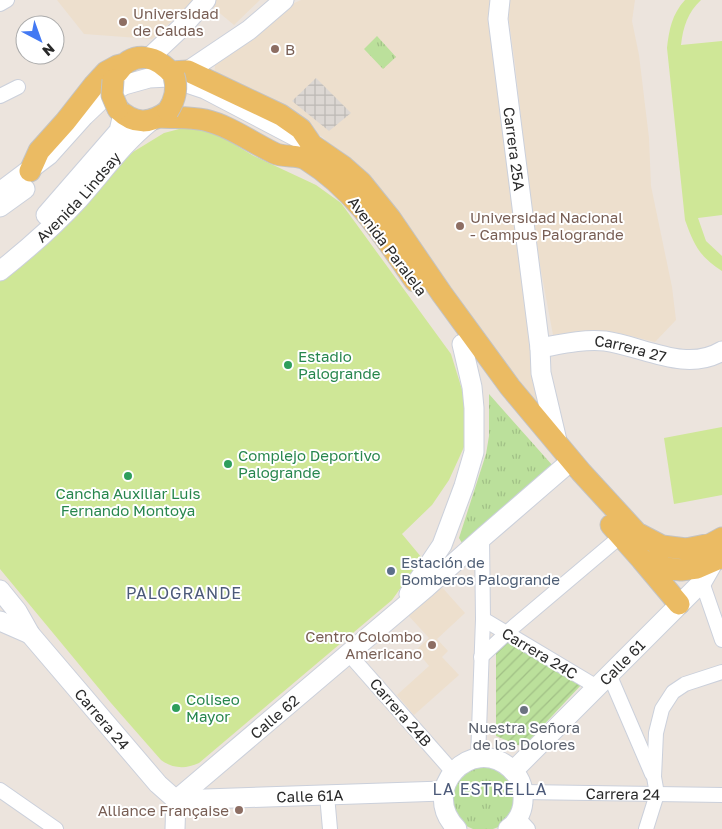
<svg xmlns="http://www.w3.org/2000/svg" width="722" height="829" viewBox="0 0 722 829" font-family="'Golos Text',sans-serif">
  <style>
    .education { fill: #eddfcd }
    .grass { fill: url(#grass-tufts) }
    .garden { fill: url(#garden-furrows) }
    .pitch { fill: #cfe797 }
    .plaza { fill: url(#plaza-grid) }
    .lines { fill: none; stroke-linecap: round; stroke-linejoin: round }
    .street-casing { stroke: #cbd0db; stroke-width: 16 }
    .secondary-casing { stroke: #cbd0db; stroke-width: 21 }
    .primary-casing { stroke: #c3c3c3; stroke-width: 23 }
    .street { stroke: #fff; stroke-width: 14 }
    .secondary { stroke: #fff; stroke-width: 19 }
    .primary { stroke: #ebbb63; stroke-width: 21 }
    .primary-bridge-casing { stroke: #c3c3c3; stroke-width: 23; stroke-linecap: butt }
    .primary-bridge { stroke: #ebbb63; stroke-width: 21 }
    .education-dot { fill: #8d6e63; stroke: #fff; stroke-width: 2 }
    .leisure-dot { fill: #2e9e5b; stroke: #fff; stroke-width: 2 }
    .service-dot { fill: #5c6f8a; stroke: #fff; stroke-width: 2 }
    .worship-dot { fill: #6b7280; stroke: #fff; stroke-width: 2 }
    .labels { text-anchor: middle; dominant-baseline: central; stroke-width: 4; stroke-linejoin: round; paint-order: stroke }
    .education-label { font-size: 15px; fill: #785e54; stroke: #fff; text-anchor: start }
    .street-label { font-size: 15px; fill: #2a2a2a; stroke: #fff }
    .leisure-label { font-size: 15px; fill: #27864d; stroke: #fff; text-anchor: start }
    .service-label { font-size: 15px; fill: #4e5e75; stroke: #fff; text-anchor: start }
    .worship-label { font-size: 15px; fill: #5b616d; stroke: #fff }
    .neighbourhood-label { font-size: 16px; letter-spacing: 1px; fill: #4c5a79; stroke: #fff }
  </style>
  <defs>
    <pattern id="grass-tufts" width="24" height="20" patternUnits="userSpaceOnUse" patternTransform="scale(1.25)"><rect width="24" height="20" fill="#bbe09b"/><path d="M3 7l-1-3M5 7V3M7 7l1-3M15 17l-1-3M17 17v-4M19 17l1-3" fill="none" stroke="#a1c086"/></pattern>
    <pattern id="garden-furrows" width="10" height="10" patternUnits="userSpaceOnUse" patternTransform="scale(1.25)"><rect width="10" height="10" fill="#bbe09b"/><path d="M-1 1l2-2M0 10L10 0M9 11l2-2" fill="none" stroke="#a1c086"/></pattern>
    <pattern id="plaza-grid" width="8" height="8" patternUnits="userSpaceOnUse" patternTransform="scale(1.25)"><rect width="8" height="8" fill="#dcd7d3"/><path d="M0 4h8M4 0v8" fill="none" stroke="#bdb9b5"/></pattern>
  </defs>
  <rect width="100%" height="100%" fill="#ece4dd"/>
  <path class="education" d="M57 0H195L152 39 84 34Z
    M204 0H260L234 25Z
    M301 0H501L550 428 318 151 325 139 296 119 214 77 216 55 274 12Z
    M506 0H635L632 21 639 55 649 138 651 186 672 287 676 320 655 342 614 332 553 335 533 228 515 64Z
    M440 585 465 613 437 639 448 651 442 657 459 675 414 715 397 695 429 666 416 650 429 638 407 614Z"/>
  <path class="grass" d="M377 36 396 57 383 69 364 49Z
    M489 394 553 466 462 543 459 538 486 454 489 436Z
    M477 766H490L511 780 516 792 515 805 510 817 501 826 493 829H473L464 825 455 816 451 791 456 779Z"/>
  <path class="garden" d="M496 629 583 683 523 747 496 736Z"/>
  <path class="pitch" d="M685 0H701C688 12 683 27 681 45L722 41V215L698 218 706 241 722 256V271C699 256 694 245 685 220L667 48C669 30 672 14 685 0Z
    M183 128H195L221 136 252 155 316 185 341 203 451 354 468 409 464 447 449 480 432 505 402 534 422 558 392 600 199 763C186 769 173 769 161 760L111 703 0 569V277L133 152 164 133Z
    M722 427V495L674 504 664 438Z"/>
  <path class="plaza" d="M316 78 351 113 329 131 292 101Z"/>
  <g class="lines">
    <g class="street-casing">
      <g id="street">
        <path d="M0 4 7 0"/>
        <path d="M0 96 18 87"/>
        <path d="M702 582 722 640"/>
        <path d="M483 619 597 687"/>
        <path d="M348 653 453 772"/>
        <path d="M481 657 511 629 621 536"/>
        <path d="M609 674 652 774"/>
        <path d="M478 758 483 619 482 538"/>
        <path d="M0 790 56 829"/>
        <path id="s1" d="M523 792 722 795"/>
        <path d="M327 795 330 829"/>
        <path d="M518 818 528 829"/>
        <path d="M646 829 657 794 654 777 656 733 662 709 673 692 685 684 722 672"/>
      </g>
    </g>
    <g class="secondary-casing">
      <g id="secondary">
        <path id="s2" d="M500 0 498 19 540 348 541 373 558 445"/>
        <path d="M149 58 183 26 206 0"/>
        <path d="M188 71 249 30 284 0"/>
        <path d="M0 192 49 155 84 116 104 97 124 85 149 78 169 77 205 89 308 143"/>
        <path d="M0 207 25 189"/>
        <path d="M46 215 119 131 123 114"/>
        <path id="s3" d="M0 271C29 248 54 226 79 199 103 172 123 143 151 121"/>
        <path id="s4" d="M540 348C562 344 582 339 605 341 642 346 686 373 722 351"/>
        <path id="s5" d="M0 590 17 611 30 634 158 784 176 800"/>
        <path d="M409 594 442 545 464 486 474 452V408L472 387 462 344"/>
        <path d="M0 621 30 634"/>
        <path id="s6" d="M513 771 702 582 718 554"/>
        <path id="s7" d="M176 800 443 791"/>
        <path id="s8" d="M175 829 176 800 427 587 482 538 571 461"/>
        <path d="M457 829C418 790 471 734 510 768 518 775 523 785 523 795 524 808 519 821 508 829"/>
      </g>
    </g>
    <g class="primary-casing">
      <path id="primary" d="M171 72 188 71 281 115 301 129 312 145 344 167 361 182 390 218 442 294 510 387 581 472 637 533 662 546 686 549 711 544 722 538
        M117 73C134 48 158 56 174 76
        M118 109C134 125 151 124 168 111
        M160 117C175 118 191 117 205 120 230 126 251 142 274 153 284 158 298 154 307 160 354 189 384 236 415 281
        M30 171 39 151 65 122 94 85 106 72 117 66 125 64
        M611 525 642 560 666 568 681 570 697 568 722 557
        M642 560 679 604"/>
    </g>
    <use href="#street" class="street"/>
    <use href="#secondary" class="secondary"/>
    <use href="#primary" class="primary"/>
    <g class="primary-bridge-casing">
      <path id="primary-bridge" d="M113 80 112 95 118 109
        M168 111C175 100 178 89 174 76"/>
    </g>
    <use href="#primary-bridge" class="primary-bridge"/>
  </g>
  <g class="education-dot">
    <circle cx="123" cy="22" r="5"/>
    <circle cx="275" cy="49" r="5"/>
    <circle cx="460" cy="226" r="5"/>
    <circle cx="432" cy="645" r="5"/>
    <circle cx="239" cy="810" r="5"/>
  </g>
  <g class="leisure-dot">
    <circle cx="288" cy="365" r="5"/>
    <circle cx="228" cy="464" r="5"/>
    <circle cx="128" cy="476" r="5"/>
    <circle cx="176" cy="708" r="5"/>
  </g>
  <circle class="service-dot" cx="391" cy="571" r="5"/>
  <circle class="worship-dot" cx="524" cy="710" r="5"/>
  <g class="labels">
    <g class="education-label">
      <text x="133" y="13">Universidad<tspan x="133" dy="17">de Caldas</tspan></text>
      <text x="285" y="49">B</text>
      <text x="470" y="217">Universidad Nacional<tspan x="470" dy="17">- Campus Palogrande</tspan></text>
      <text x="422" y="636" text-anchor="end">Centro Colombo<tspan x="422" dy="17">Americano</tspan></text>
      <text x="229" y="810" text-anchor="end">Alliance Française</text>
    </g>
    <g class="street-label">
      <text stroke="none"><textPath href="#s2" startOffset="150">Carrera 25A</textPath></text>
      <text stroke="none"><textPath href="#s3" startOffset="108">Avenida Lindsay</textPath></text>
      <text transform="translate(388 246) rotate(53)">Avenida Paralela</text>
      <text stroke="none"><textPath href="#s4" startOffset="92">Carrera 27</textPath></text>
      <text transform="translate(540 653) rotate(31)">Carrera 24C</text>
      <text stroke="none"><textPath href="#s6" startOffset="154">Calle 61</textPath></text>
      <text transform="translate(401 712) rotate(49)">Carrera 24B</text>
      <text stroke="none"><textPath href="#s8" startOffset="158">Calle 62</textPath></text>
      <text stroke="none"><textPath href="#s5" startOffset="165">Carrera 24</textPath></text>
      <text stroke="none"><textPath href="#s1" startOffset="100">Carrera 24</textPath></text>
      <text stroke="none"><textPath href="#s7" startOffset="134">Calle 61A</textPath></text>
    </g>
    <g class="leisure-label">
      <text x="298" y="356">Estadio<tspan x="298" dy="17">Palogrande</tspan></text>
      <text x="238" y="455">Complejo Deportivo<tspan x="238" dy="17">Palogrande</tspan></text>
      <text x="128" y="493" text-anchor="middle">Cancha Auxiliar Luis<tspan x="128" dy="17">Fernando Montoya</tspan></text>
      <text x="186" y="699">Coliseo<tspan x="186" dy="17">Mayor</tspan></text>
    </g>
    <g class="service-label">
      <text x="401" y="562">Estación de<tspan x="401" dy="17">Bomberos Palogrande</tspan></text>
    </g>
    <g class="worship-label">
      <text x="524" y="727">Nuestra Señora<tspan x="524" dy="17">de los Dolores</tspan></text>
    </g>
    <g class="neighbourhood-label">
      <text x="184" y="593">PALOGRANDE</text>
      <text x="490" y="789">LA ESTRELLA</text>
    </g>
  </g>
  <g transform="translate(40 40) rotate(139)"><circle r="24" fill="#ffffff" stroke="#aaaaaa"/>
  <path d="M0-4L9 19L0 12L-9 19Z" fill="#4379f3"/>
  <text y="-8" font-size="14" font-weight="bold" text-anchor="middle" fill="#2a2a2a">N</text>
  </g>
</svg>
